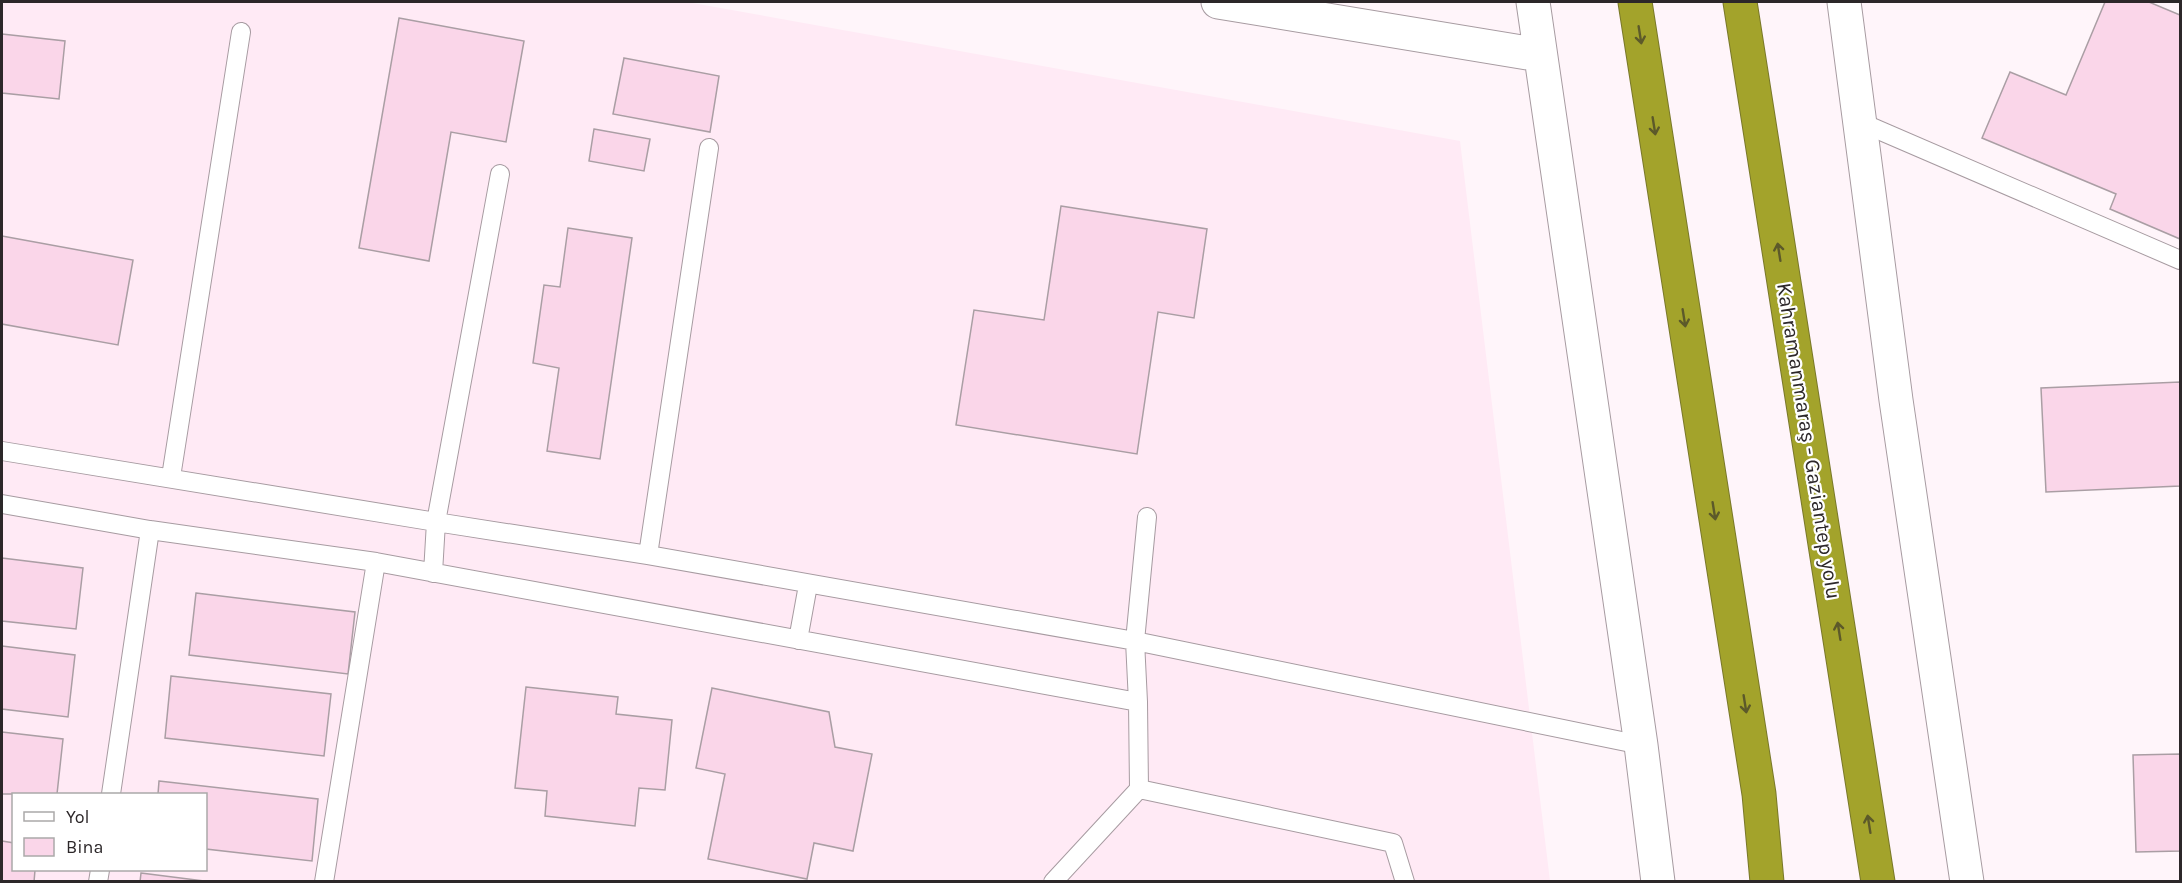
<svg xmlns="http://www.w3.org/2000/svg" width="2182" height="883" viewBox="0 0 2182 883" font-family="Karla,sans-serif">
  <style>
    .built { fill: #ffeaf5; fill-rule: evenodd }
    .building { fill: #fad6e9; stroke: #aa9ea4; stroke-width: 1.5 }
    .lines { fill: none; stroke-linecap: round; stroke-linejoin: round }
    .lane-casing { stroke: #a79ba1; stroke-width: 20 }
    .street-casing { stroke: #a79ba1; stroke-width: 35 }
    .highway-casing { stroke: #79782a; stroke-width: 35 }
    .lane { stroke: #fff; stroke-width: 18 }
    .street { stroke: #fff; stroke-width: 33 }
    .highway { stroke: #a3a32b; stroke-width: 33 }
    .oneway { stroke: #5c592a }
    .labels { text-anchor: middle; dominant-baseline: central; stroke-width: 4.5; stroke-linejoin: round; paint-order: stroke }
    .street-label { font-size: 21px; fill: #2c2729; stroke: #fff }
  </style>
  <rect width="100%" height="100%" fill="#fff5fa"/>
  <path class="built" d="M2 2H687L1460 141 1550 881 2 882ZM14 794H206V870H14Z"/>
  <path class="building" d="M2105 2H2149L2180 15V239L2110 209 2116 194 1982 138 2010 72 2066 95Z
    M399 18 524 41 506 142 451 132 429 261 359 248Z
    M2 34 65 41 59 99 2 93Z
    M624 58 719 76 710 132 613 114Z
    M594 129 650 139 644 171 589 161Z
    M1061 206 1207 229 1194 318 1158 312 1137 454 956 425 974 310 1044 320Z
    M568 228 632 238 600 459 547 451 559 368 533 363 544 285 560 287Z
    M2 236 133 260 118 345 2 324Z
    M2180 382V486L2046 492 2041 388Z
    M2 558 83 568 76 629 2 621Z
    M196 593 355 612 348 674 189 655Z
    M2 646 75 655 68 717 2 709Z
    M171 676 331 694 324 756 165 738Z
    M526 687 618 697 616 714 672 720 665 790 639 788 635 826 545 816 547 791 515 788Z
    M712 688 829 712 835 747 872 754 853 851 814 843 807 879 708 859 725 774 696 768Z
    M2 732 63 739 57 794H2Z
    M2180 754V851L2136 852 2133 755Z
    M159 781 318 799 312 861 206 849V794H158Z
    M2 841 14 843V870H35L34 882H2Z
    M141 873 212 882H140Z"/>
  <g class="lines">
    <g class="lane-casing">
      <path id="lane" d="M1860 122 2180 260
        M2 451 436 522 648 555 1135 641 1641 745
        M171 477 241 32
        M2 504 150 530 376 562 1138 702 1139 789 1393 843 1405 882
        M648 555 709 148
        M433 573 436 522 500 174
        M798 640 808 585
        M1138 702 1135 641 1147 517
        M111 794 150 530
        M98 882 100 870
        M324 882 376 562
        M1053 882 1139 789"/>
    </g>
    <g class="street-casing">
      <path id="street" d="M1218 2 1540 55
        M1533 2 1641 745 1658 882
        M1844 2 1896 400 1967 882"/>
    </g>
    <g class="highway-casing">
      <path id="highway" d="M1635 2 1759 794 1767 882
        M1740 2 1878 882"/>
    </g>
    <use href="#lane" class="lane"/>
    <use href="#street" class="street"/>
    <use href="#highway" class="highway"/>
  </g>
  <defs><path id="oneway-shaft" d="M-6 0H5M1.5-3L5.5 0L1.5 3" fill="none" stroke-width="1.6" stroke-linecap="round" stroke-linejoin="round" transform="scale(1.5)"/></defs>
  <g class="oneway">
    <use href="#oneway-shaft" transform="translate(1640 35) rotate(81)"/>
    <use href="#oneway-shaft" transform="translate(1654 126) rotate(81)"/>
    <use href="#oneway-shaft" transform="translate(1779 252) rotate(-99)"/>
    <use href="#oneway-shaft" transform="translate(1684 318) rotate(81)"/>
    <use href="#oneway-shaft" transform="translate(1714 511) rotate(81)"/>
    <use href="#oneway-shaft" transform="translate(1839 631) rotate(-99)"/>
    <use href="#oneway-shaft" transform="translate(1745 704) rotate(81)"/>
    <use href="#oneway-shaft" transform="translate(1869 824) rotate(-99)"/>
  </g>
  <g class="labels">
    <g class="street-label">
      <text transform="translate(1809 441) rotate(81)">Kahramanmaraş - Gaziantep yolu</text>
    </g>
  </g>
  <rect width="2182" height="883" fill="none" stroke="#2c2729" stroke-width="6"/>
  <rect x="12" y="793" width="195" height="78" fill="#ffffff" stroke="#aba9a9" stroke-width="1.5"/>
  <rect x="24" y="812" width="30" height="9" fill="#ffffff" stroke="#aba9a9" stroke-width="1.5"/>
  <text x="66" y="823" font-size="18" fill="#2c2729">Yol</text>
  <rect x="24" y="838" width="30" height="18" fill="#fad6e9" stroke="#aba9a9" stroke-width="1.5"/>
  <text x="66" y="853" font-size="18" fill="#2c2729">Bina</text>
</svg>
